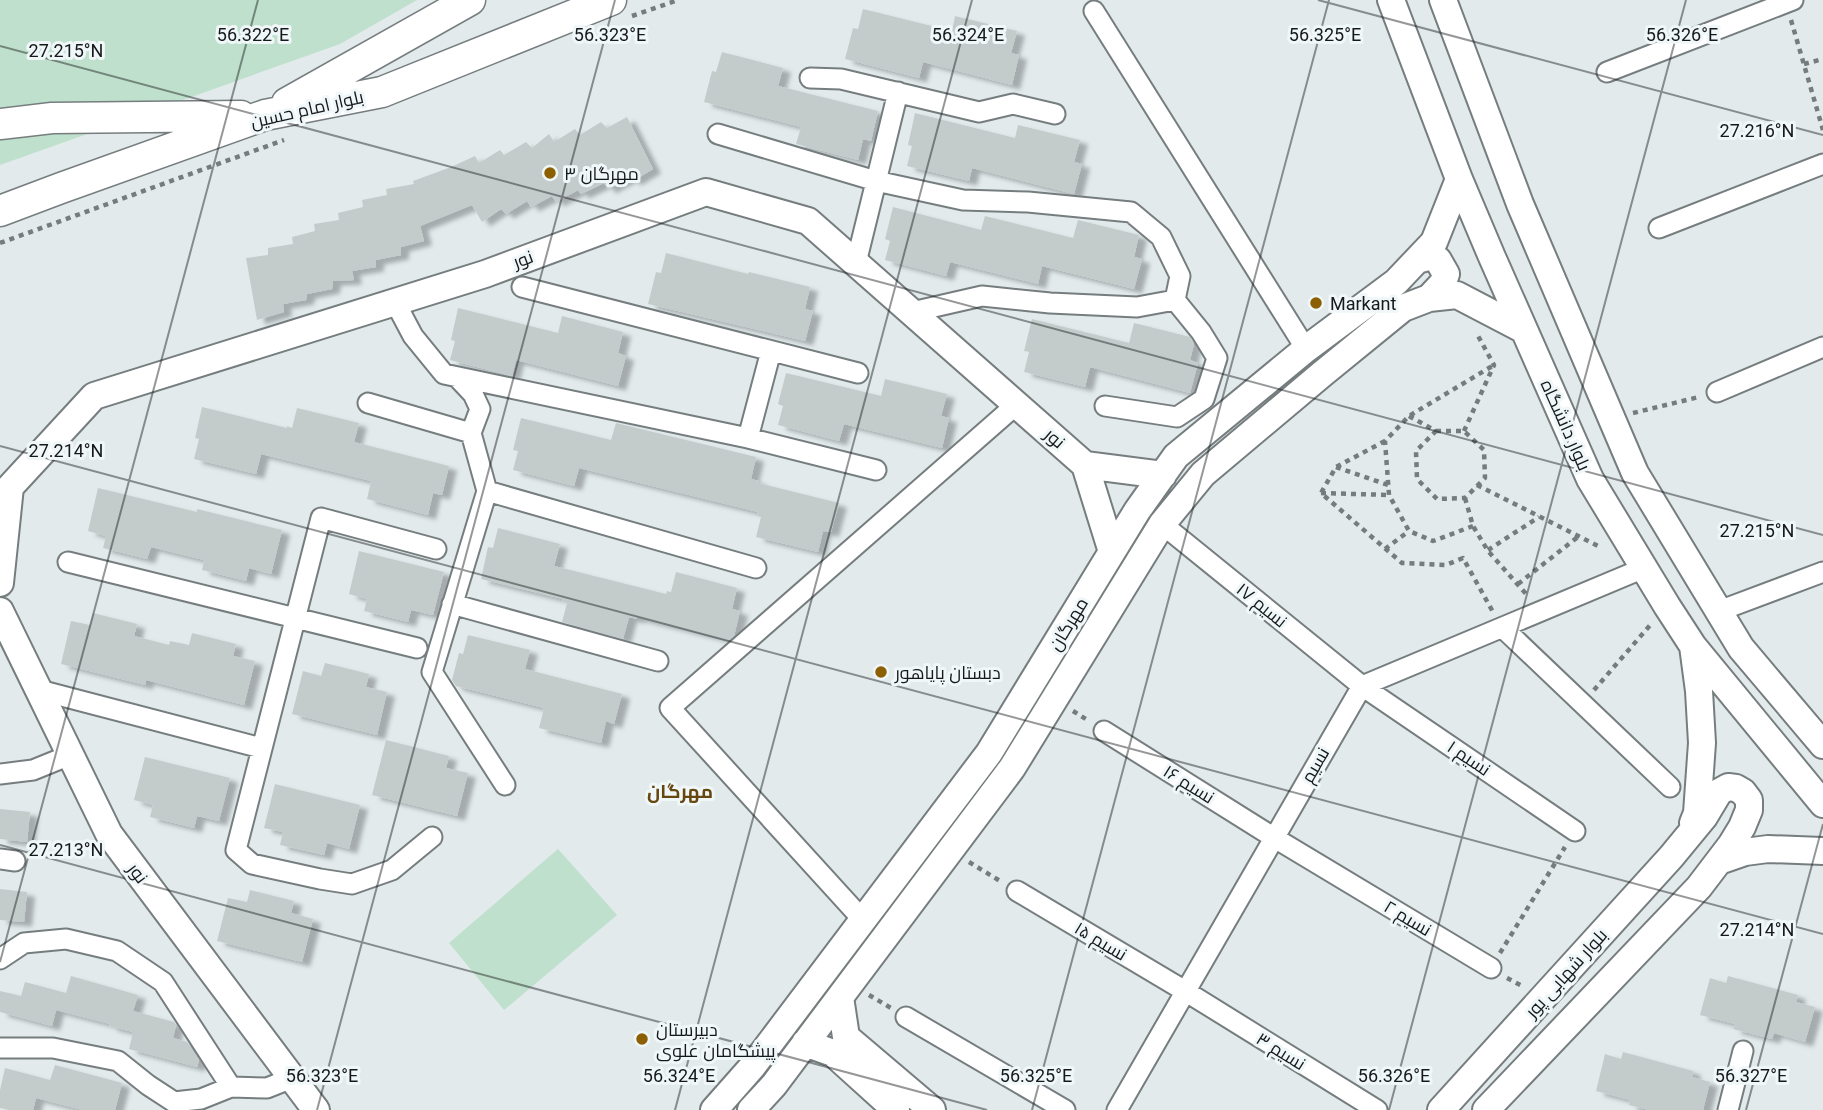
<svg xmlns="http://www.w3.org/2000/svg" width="1823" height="1110" viewBox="0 0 1823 1110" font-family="Roboto,Cairo,sans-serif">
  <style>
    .green { fill: #bfe0cd }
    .building { fill: #c4cccb; filter: url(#shadow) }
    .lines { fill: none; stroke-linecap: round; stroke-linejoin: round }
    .street-casing { stroke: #767d7f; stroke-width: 23 }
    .secondary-casing { stroke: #767d7f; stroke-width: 30 }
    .primary-casing { stroke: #767d7f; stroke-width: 33 }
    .path { stroke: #767b7d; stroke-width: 4.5; stroke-dasharray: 5 5; stroke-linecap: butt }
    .street { stroke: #fff; stroke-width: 19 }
    .secondary { stroke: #fff; stroke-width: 26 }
    .primary { stroke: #fff; stroke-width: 30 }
    .ticks { fill: none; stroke: #16191a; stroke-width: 2; stroke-opacity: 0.45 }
    .poi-dot { fill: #8b5f02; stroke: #f0f7f9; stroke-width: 2.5 }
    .labels { text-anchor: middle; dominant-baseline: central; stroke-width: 6; stroke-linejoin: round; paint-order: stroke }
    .street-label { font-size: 18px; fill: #16191a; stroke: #f0f7f9 }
    .poi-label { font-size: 18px; fill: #16191a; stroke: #f0f7f9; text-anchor: start }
    .neighbourhood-label { font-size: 19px; font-weight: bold; fill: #664710; stroke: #f0f7f9 }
    .ticks-label { font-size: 18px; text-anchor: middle; fill: #16191a; stroke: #f0f7f9; stroke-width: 6; stroke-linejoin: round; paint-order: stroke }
  </style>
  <defs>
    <filter id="shadow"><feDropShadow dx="8" dy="4.5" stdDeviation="2" flood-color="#0004"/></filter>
  </defs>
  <rect width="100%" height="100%" fill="#e2eaec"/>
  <path class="green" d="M0 0H417L340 44 0 165Z
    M558 849 617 915 504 1010 449 943Z"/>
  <path class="building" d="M863 9 952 31 955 16 1017 31 1011 53 1019 55 1012 85 923 62 919 78 845 59 853 28 858 29Z
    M722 52 783 68 778 86 878 111 871 141 863 139 858 160 796 144 801 127 704 102 712 71 716 72Z
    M915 113 1015 138 1018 125 1080 140 1074 162 1082 164 1074 194 972 168 969 181 907 166 912 146 908 145Z
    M627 117 653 169 633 181 630 177 608 189 604 183 581 194 578 190 556 202 552 196 531 207 527 201 506 214 501 209 482 222 472 205 420 226 424 241 401 247V255L376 260V267L352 271 354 280 333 281 332 289 307 294 306 300 283 304 284 312 257 320 246 258 268 255V248L293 244 292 237 315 231 314 224 339 220 338 213 363 207 362 200 387 195 386 189 414 184 413 181 451 167 475 156 479 163 500 150 504 155 526 142 532 148 549 134 554 142 575 129 580 135 601 122 607 128Z
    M893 207 981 230 985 216 1073 238 1078 220 1139 235 1134 257 1142 259 1134 289 1042 266 1038 284 950 262 946 276 885 260 890 241 885 239Z
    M666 253 748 274 749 272 810 287 805 309 813 311 805 341 648 304 656 272 661 273Z
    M458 308 558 333 562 316 623 332 618 353 626 356 618 386 516 360 512 376 450 360 455 341 451 340Z
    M1032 319 1129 343 1134 323 1190 337 1194 344 1190 360 1198 363 1190 393 1090 367 1085 387 1024 372 1029 352 1024 351Z
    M786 373 881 396 885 379 947 394 941 416 949 418 942 448 844 424 839 441 778 425 783 406 778 404Z
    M202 407 287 428V426L292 428 297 408 359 423 354 442 449 466 442 495 433 493 428 515 367 499 371 481 261 454 256 474 194 459 199 439 195 438Z
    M521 418 611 440 616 423 756 457 751 479 759 481 758 483 839 503 831 532 823 531 818 552 756 537 761 517 757 516 758 512 579 468 574 486 513 470 518 451 513 450Z
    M98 488 197 512V509L282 530 271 574 249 568 246 581 202 570 204 560 151 547 147 559 103 548 106 536 88 531Z
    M498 528 560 544 554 566 666 594 667 591 671 592 676 572 737 588 732 609 740 611 734 636 729 640 637 617V619L629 617 623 639 562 622 567 603 562 602 563 599 481 579 488 547 493 548Z
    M359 551 444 572 433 615 411 610 408 622 364 611 367 599 349 594Z
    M93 613 137 624 134 636 169 645 170 641 189 645 192 633 236 644 233 656 255 661 244 705 146 680 145 685 61 664 71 621 90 625Z
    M468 635 530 650 525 669 622 694 614 724 606 721 601 743 539 728 544 708 456 686 452 680 459 653 463 654Z
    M325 663 369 674 366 687 387 692 377 735 292 714 303 671 321 676Z
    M386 740 449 756 446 768 468 773 457 816 372 795Z
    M145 757 230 778 219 821 197 816 194 828 150 817 153 805 134 800Z
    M275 784 360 805 349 849 327 843 324 855 280 845 283 832 264 828Z
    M0 809 30 812 27 842 0 839Z
    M0 889 27 892 24 922 0 920Z
    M250 890 294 901 291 913 313 919 302 962 217 941 228 898 247 902Z
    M71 976 138 995 133 1011 174 1022 176 1025 173 1038 187 1042 199 1060 197 1067 129 1049 133 1032 109 1026 110 1024 56 1010 52 1026 0 1012V991L21 996 25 982 66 993Z
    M1728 976 1798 995 1796 1002 1815 1007 1805 1042 1774 1033 1772 1039 1733 1029 1735 1024 1700 1015 1710 978 1726 983Z
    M1623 1052 1693 1071 1692 1077 1710 1082 1703 1110H1649L1629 1105 1630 1100 1596 1091 1605 1054 1621 1059Z
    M55 1065 122 1083 115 1110H83L36 1098 33 1110H10L0 1108V1090L5 1068 50 1080Z"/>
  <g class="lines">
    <g class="street-casing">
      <path id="street" d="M1094 11 1306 349
        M1607 72 1793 0
        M810 78 841 79 979 112 1013 104 1055 114
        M718 134 876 181 963 200 1028 202 1131 212 1161 237 1180 276 1175 300
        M1659 228 1823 164
        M856 263 898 92
        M522 287 858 373
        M395 302 413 336 444 374 748 438 876 470
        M912 312 982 296 1050 303 1137 307 1175 300
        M1717 392 1823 347
        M368 403 471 433 480 409 473 394 457 377
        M1105 406 1177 417 1204 399 1217 358 1201 332 1175 300
        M471 433 487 491 756 568
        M748 438 771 351
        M487 491 432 672 505 785
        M1162 524 1362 686 1575 831
        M68 562 417 648
        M452 604 658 661
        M1719 611 1823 572
        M1503 628 1670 787
        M39 690 261 748
        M1104 731 1273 837 1491 968
        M0 774 33 770 70 755
        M432 837 392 870 352 884 320 879 252 864 236 850 321 518 436 549
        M0 859 15 861
        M1017 891 1185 991 1377 1110
        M863 920 670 708 1017 404
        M0 959 24 943 66 939 117 951 163 982 231 1087
        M906 1017 1065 1110
        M0 1048H53L118 1061 148 1085 174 1102 201 1099 231 1087 267 1088 292 1078
        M1117 1110 1362 686 1644 568
        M1728 1110 1743 1051"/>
    </g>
    <g class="secondary-casing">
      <path id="secondary" d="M1391 0 1459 179 1492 257 1590 479 1667 606 1693 646 1823 804
        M1443 0 1520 204 1635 473 1741 648 1823 745
        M1417 260 1429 257 1438 260 1446 274 1443 283 1429 298
        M1112 552 1085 465 1163 475
        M0 583 10 487 94 396 485 274 706 192 808 221 1085 465
        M0 611 109 834 316 1110
        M1693 646 1699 691 1702 743 1697 813 1693 823
        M1719 861 1745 852 1768 849 1823 851
        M840 997 846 1037 932 1110
        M805 1043 833 1053 896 1110
        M714 1110 752 1067 989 753 1137 511 1176 456 1306 349 1396 282 1434 242 1459 179
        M751 1110 774 1085 1012 768 1162 524 1203 474 1322 374 1403 308 1429 298 1457 295 1524 330
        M1441 1110 1671 857 1704 817 1719 792 1728 787 1736 788 1743 792 1749 800V810L1742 827 1731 845 1699 887 1486 1110"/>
    </g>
    <g class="primary-casing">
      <path id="primary" d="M287 103 470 0
        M0 124 52 118 241 116
        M0 211 61 188 265 115 382 92 611 0"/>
    </g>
    <path class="path" d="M632 16 678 0
      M1791 20 1823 130
      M1804 64 1823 59
      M0 243 284 140
      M1633 413 1699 397
      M1409 416 1436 431
      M1436 431H1464L1484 450 1485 478 1465 498 1437 499 1417 479 1416 451Z
      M1464 431 1494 365 1477 334
      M1385 441 1336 467 1321 493 1402 563 1446 565 1463 558 1493 612
      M1336 467 1388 485
      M1477 485 1602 548
      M1321 493 1389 495
      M1465 498 1473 526 1488 551 1528 596
      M1473 526 1433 541 1409 531 1389 495 1385 441 1409 416 1494 365
      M1385 549 1409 531
      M1488 550 1539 517
      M1518 584 1579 536
      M1594 690 1652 623
      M1073 711 1089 721
      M969 862 1000 881
      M1500 953 1565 847
      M1507 978 1524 987
      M869 995 891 1008"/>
    <use href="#street" class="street"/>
    <use href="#secondary" class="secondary"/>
    <use href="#primary" class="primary"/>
  </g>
  <path class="ticks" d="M1318 0 1823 135M0 46 1823 535M0 446 1823 934M0 845 987 1110M0 962 258 0M317 1110 615 0M675 1110 972 0M1032 1110 1329 0M1389 1110 1686 0M1746 1110 1823 824"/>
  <g class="poi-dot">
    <circle cx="550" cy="173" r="7"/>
    <circle cx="1316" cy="303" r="7"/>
    <circle cx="881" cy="672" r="7"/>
    <circle cx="642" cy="1039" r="7"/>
  </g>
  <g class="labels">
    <g class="street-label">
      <text transform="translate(307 109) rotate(-13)">بلوار امام حسین</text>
      <text transform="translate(523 259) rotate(-20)">نور</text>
      <text transform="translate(1566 425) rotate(66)">بلوار دانشگاه</text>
      <text transform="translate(1055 438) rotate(41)">نور</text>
      <text transform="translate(1262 605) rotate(39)">نسیم ۱۷</text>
      <text transform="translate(1068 624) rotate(-59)">مهرگان</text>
      <text transform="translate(1469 758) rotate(34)">نسیم ۱</text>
      <text transform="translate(1315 765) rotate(-60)">نسیم</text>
      <text transform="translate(1189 784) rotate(32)">نسیم ۱۶</text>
      <text transform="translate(138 873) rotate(53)">نور</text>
      <text transform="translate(1408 918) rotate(31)">نسیم ۲</text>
      <text transform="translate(1101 941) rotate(31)">نسیم ۱۵</text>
      <text transform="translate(1566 973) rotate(-48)">بلوار شهابی پور</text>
      <text transform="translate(1281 1051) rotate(32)">نسیم ۳</text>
    </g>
    <g class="poi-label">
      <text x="564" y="173">مهرگان ۳</text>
      <text x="1330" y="303">Markant</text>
      <text x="895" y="672">دبستان پایاهور</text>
      <text x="656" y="1029">دبیرستان<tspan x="656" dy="21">پیشگامان علوی</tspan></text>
    </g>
    <g class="neighbourhood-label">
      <text x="680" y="791">مهرگان</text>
    </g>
  </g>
  <g class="ticks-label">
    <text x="610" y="41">56.323°E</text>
    <text x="968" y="41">56.324°E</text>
    <text x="1325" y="41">56.325°E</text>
    <text x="1682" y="41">56.326°E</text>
    <text x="253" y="41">56.322°E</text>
    <text x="66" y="57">27.215°N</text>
    <text x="1757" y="137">27.216°N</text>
    <text x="66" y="457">27.214°N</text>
    <text x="1757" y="537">27.215°N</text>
    <text x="66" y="856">27.213°N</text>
    <text x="1757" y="936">27.214°N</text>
    <text x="322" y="1082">56.323°E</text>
    <text x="679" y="1082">56.324°E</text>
    <text x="1036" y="1082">56.325°E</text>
    <text x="1394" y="1082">56.326°E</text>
    <text x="1751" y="1082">56.327°E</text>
  </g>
</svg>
